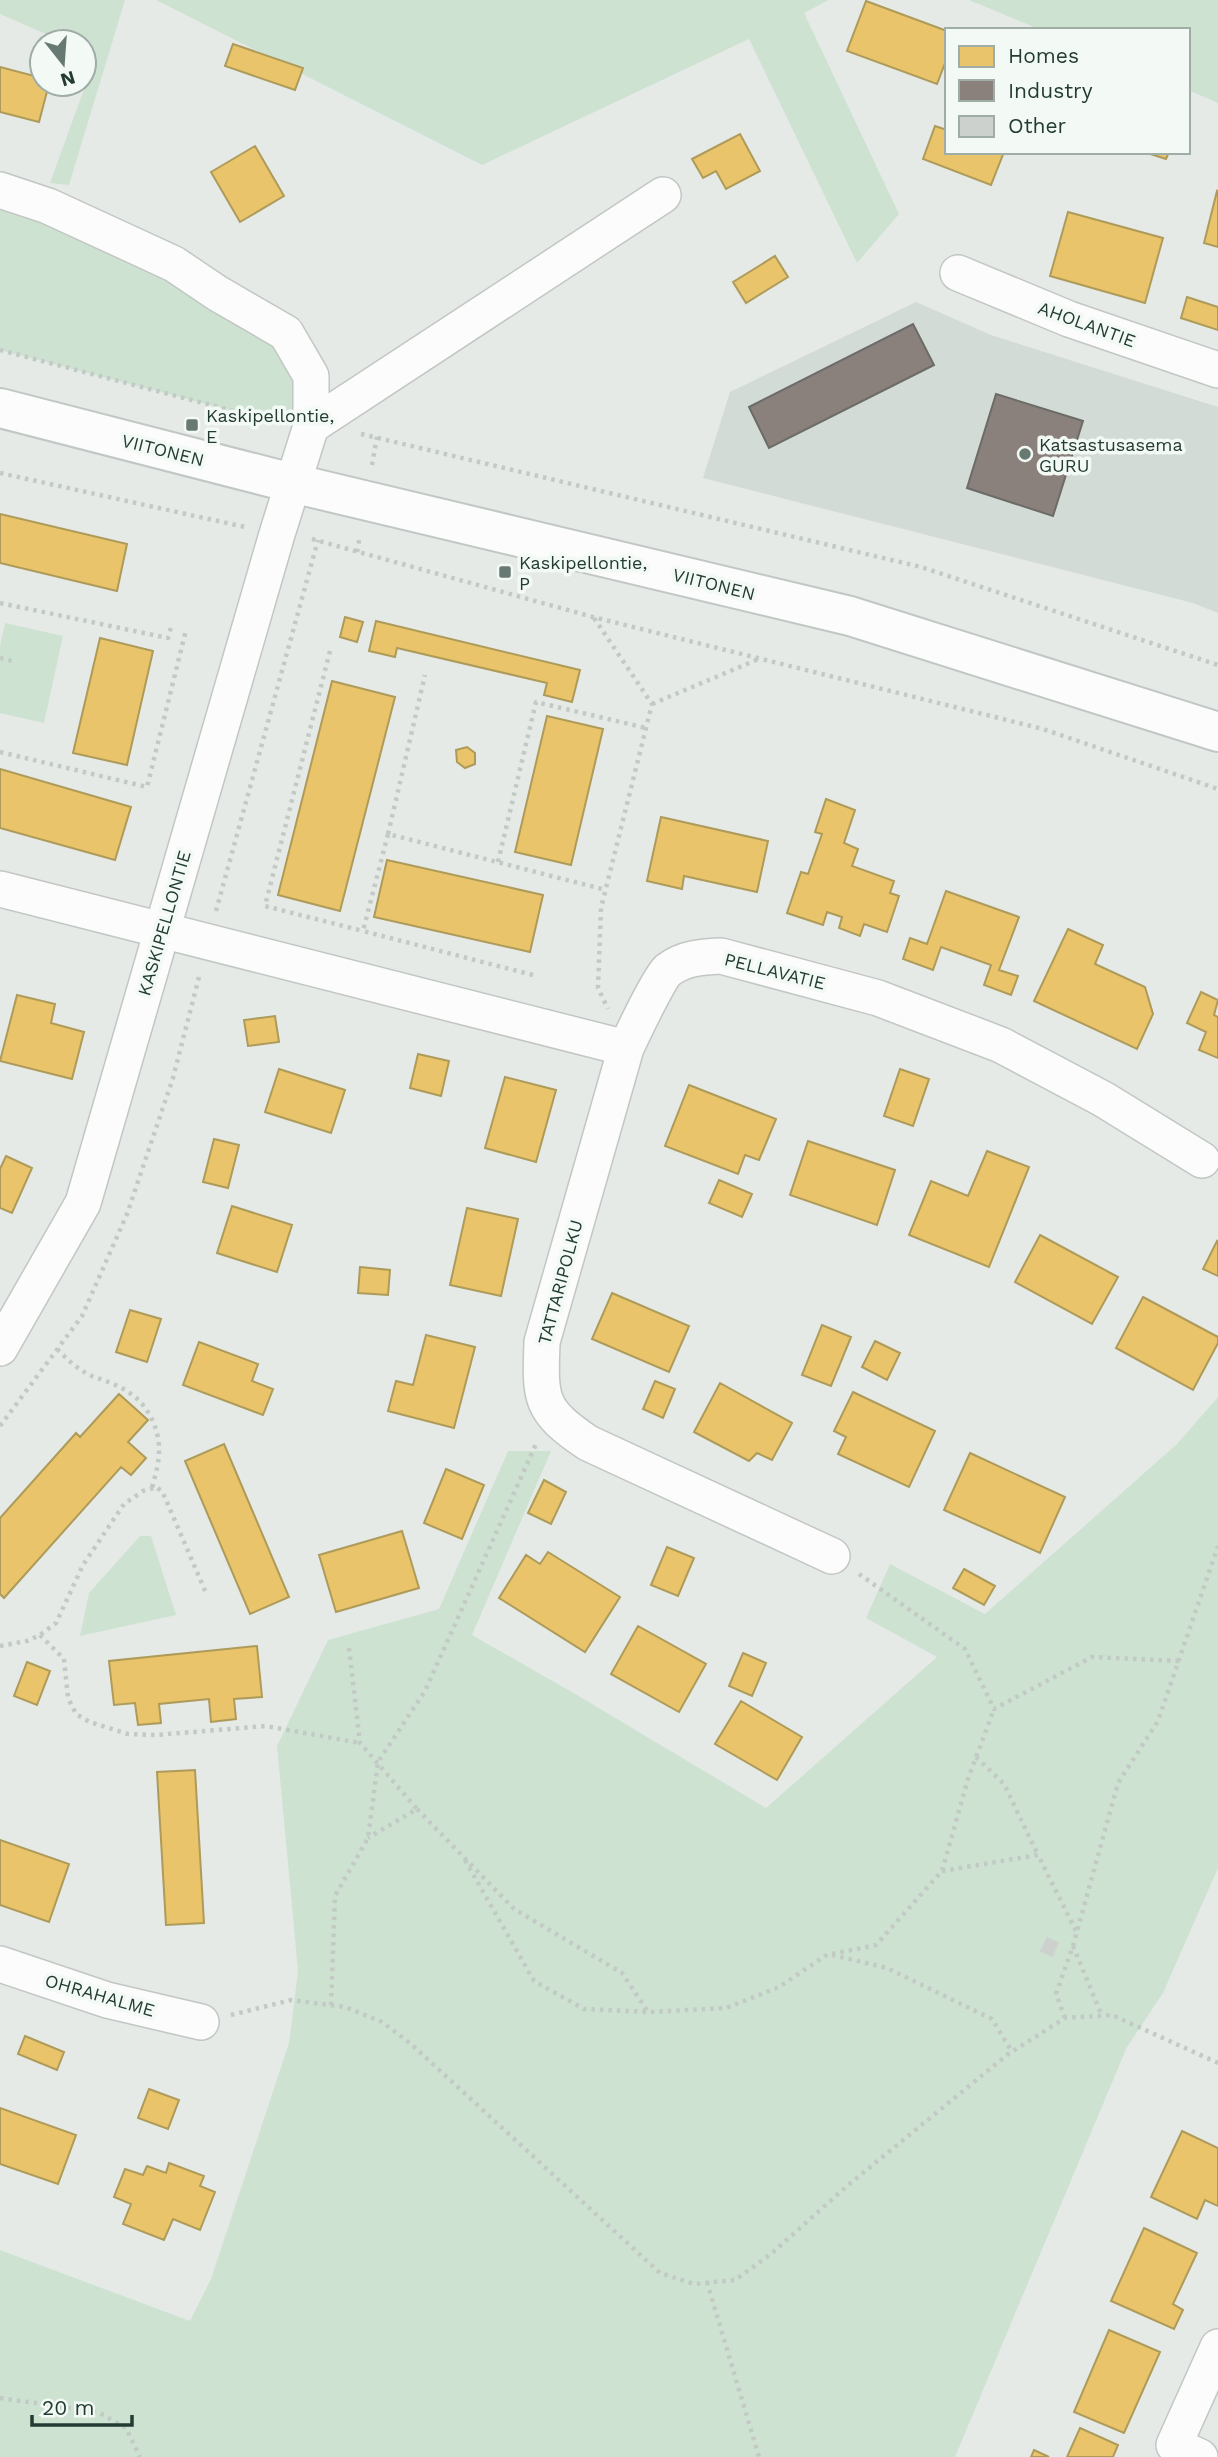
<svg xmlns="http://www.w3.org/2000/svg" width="1218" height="2457" viewBox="0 0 1218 2457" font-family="'Work Sans',sans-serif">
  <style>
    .built { fill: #d3dbd6 }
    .green { fill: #cee2d2 }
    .homes { fill: #e9c46a; stroke: #ae9b5a; stroke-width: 2 }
    .industry { fill: #8a817c; stroke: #6b6c66; stroke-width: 2 }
    .building { fill: #ccd1ce; stroke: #cdd3d0; stroke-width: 2 }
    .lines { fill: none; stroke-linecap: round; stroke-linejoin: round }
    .minor-casing { stroke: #c2c7c4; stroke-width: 38 }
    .secondary-casing { stroke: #c0c7c4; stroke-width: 42 }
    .path { stroke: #c2cac5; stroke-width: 4.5; stroke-dasharray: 3.5 5; stroke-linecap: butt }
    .minor { stroke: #fbfcfb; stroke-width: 35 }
    .secondary { stroke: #fbfcfb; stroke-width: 38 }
    .poi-dot { fill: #677972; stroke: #f3f9f5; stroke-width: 2.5 }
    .labels { text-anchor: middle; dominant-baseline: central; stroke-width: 7; stroke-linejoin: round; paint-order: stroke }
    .street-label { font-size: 18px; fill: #233c33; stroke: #f3f9f5 }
    .poi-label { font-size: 18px; fill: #233c33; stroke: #f3f9f5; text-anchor: start }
  </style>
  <rect width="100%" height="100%" fill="#e5eae7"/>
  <path class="built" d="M916 302 991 335 1218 407V613L1193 603 703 478 730 392Z"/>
  <path class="green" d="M0 0H125L69 185 50 183 96 56 84 51V42H64L0 14Z
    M156 0H829L804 13 899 214 857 263 749 39 482 165Z
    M969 0H1218V103L1188 90V30H1041Z
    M0 190 286 333 311 426 279 423 0 350Z
    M5 623 63 636 44 723 0 713V646Z
    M1218 1397V1868L1163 1993 1127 2047 955 2457H0V2250L190 2321 211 2279 289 2043 298 1971 277 1746 328 1640 439 1609 508 1451H551L472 1635 577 1695 766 1808 937 1657 866 1618 890 1564 985 1614 1177 1444Z
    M140 1536H151L176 1615 80 1636 89 1593Z"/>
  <path class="homes" d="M866 1 947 31V58L937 84 847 51Z
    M233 44 303 68 295 90 225 66Z
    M0 67 42 78V84H49L39 122 0 112Z
    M935 126 947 130V152H1004L991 185 923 159Z
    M740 134 760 171 726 189 716 171 703 178 692 159Z
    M255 146 284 196 240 222 211 172Z
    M1144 152H1169L1166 159Z
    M1217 191 1218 192V247L1204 243Z
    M1068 212 1163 238 1145 303 1050 276Z
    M775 256 788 277 746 303 733 282Z
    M1187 297 1218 307V330L1181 318Z
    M0 514 127 544 117 591 0 563Z
    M345 617 363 622 357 642 340 637Z
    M376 621 580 670 572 702 544 695 547 683 397 648 395 657 369 651Z
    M100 638 153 651 127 765 73 753Z
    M332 681 395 697 340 911 278 895Z
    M547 716 603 729 571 865 515 852Z
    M467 747 475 753V764L465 768 457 762 456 750Z
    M0 769 131 807 115 860 0 828Z
    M826 799 855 810 844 843 858 849 852 866 894 881 890 893 899 896 887 932 864 924 860 936 839 928 842 917 827 912 823 925 787 913 801 872 808 874 822 834 815 832Z
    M661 817 768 841 757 892 684 876 682 889 647 881Z
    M387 860 543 895 530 952 374 917Z
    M946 891 1019 917 999 970 1018 976 1011 995 984 985 991 965 941 947 933 970 903 959 910 938 927 944Z
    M1068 929 1103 945 1095 964 1145 987 1153 1014 1137 1049 1034 1001Z
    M1201 992 1218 1000 1214 1015 1218 1017V1058L1199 1050 1206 1032 1187 1023Z
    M17 995 55 1004 51 1023 84 1032 72 1079 0 1061Z
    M275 1016 279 1042 248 1046 244 1020Z
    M418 1054 449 1061 441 1096 410 1088Z
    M279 1069 345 1090 331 1133 265 1112Z
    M900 1069 929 1079 913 1126 884 1116Z
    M505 1077 556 1090 536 1162 485 1148Z
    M689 1085 776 1119 759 1160 745 1155 738 1174 665 1146Z
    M214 1139 239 1145 228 1188 203 1182Z
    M808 1141 895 1170 877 1225 790 1195Z
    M987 1151 1029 1167 989 1267 909 1235 931 1181 968 1196Z
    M6 1156 32 1168 12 1213 0 1208V1169Z
    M719 1180 752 1194 742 1217 709 1203Z
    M232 1206 292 1225 277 1272 217 1253Z
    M467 1208 518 1219 501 1296 450 1285Z
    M1040 1235 1118 1277 1092 1324 1015 1282Z
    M1217 1241 1218 1242V1276L1203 1269Z
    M360 1267 390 1270 388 1295 358 1293Z
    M612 1293 689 1326 669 1372 592 1339Z
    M1143 1297 1218 1337V1343L1193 1390 1116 1348Z
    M130 1310 161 1319 147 1362 116 1352Z
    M822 1325 851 1337 831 1386 802 1375Z
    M426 1335 475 1347 454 1428 388 1411 396 1381 413 1385Z
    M875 1341 900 1353 887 1380 862 1367Z
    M199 1342 258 1364 252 1381 273 1389 263 1415 183 1385Z
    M655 1381 675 1389 663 1418 643 1409Z
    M720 1383 792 1423 772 1460 757 1453 749 1461 694 1432Z
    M853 1392 935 1431 909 1487 838 1454 846 1437 834 1431Z
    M119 1394 148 1420 128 1442 146 1458 131 1475 121 1467 4 1598 0 1594V1518L76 1433 80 1437Z
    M224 1444 289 1597 250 1614 185 1461Z
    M970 1453 1065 1497 1040 1553 944 1510Z
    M446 1469 484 1485 462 1539 424 1523Z
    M544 1480 566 1492 551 1524 528 1513Z
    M402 1531 419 1588 336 1612 319 1555Z
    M667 1547 694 1558 678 1596 651 1585Z
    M548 1552 620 1597 585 1652 499 1598 526 1555 540 1564Z
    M964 1569 995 1586 984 1605 953 1588Z
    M638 1626 706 1664 679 1712 611 1674Z
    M257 1646 262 1697 234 1699 236 1719 211 1722 209 1699 159 1704 161 1723 138 1725 135 1703 114 1705 109 1661Z
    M743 1653 766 1663 752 1696 729 1686Z
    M27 1662 50 1671 37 1705 14 1696Z
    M741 1701 802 1737 777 1780 715 1744Z
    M195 1770 204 1923 166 1925 157 1772Z
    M0 1840 69 1864 49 1922 0 1905Z
    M25 2036 64 2052 57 2070 18 2054Z
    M149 2089 179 2100 168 2129 138 2118Z
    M0 2108 76 2135 58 2184 0 2164Z
    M1182 2131 1218 2148V2206L1205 2200 1197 2219 1151 2197Z
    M169 2163 204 2176 200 2186 215 2192 200 2230 173 2219 164 2240 123 2224 131 2204 114 2197 125 2169 143 2175 147 2166 166 2173Z
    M1144 2228 1197 2253 1173 2304 1183 2310 1174 2329 1111 2301Z
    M1109 2330 1160 2352 1124 2433 1074 2412Z
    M1080 2428 1118 2445 1113 2457H1067Z
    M1034 2450 1049 2457H1031Z"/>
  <path class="industry" d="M913 324 934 365 769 448 749 407Z
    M996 394 1083 421 1053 516 967 488Z"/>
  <path class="building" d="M1047 1938 1058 1943 1052 1956 1041 1951Z"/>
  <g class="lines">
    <g class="minor-casing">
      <path id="minor" d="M0 190 48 206 174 264 217 293 286 333 311 376V426L277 534 83 1203 0 1348
        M958 273 1069 319 1218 370
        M311 426 663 195
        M0 889 626 1048C633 1033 659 978 668 970 684 958 701 957 721 956L878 998 1001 1045 1103 1099 1202 1160
        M626 1048 542 1342C540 1399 539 1410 588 1443L832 1556
        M0 1964 107 2000 201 2022
        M1200 2457 1174 2445 1218 2347"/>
    </g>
    <g class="secondary-casing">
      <path id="secondary" d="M0 408 292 483 850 616 1218 732"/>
    </g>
    <path class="path" d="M0 350 276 422
      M361 434 921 567 1218 665
      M372 465 377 437
      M0 473 245 527
      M312 539 593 617 1043 729 1218 789
      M357 552 360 536
      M0 603 168 638 171 627
      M594 618 652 704 601 908 598 988 608 1009
      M330 651 265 906 363 931
      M0 658 12 661
      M652 704 761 658
      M0 752 147 787 186 630
      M388 834 425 675
      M498 862 536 702 646 728
      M216 911 318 540
      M533 975 363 931 388 834 606 890
      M57 1349C68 1360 78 1370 92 1376 105 1381 119 1385 131 1394 148 1405 160 1431 159 1451 159 1464 155 1476 152 1488
      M0 1426 82 1316 116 1239 127 1214 173 1078 200 973
      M859 1574 965 1649 994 1709 1092 1657 1179 1661
      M40 1635 64 1659 68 1698 76 1714 90 1722 128 1734 156 1735 266 1726 360 1743
      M0 1646 27 1641 40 1635 56 1623 83 1565 124 1504 143 1491 157 1487 163 1493 206 1593
      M349 1648 360 1743 417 1809 368 1838
      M976 1757 1004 1784 1038 1855
      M417 1809 514 1909 622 1973 648 2012 726 2008 779 1987 828 1954 887 1968 992 2019 1012 2052
      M465 1860 534 1981 584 2009 648 2012
      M942 1871 1038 1855 1077 1933
      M1073 1946 1118 1783 1158 1721 1218 1546
      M832 1954 876 1945 942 1871 968 1779 994 1709
      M331 2005 335 1896 368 1838 378 1762 425 1691 536 1444
      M231 2015 291 2000 345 2007 382 2022 411 2044 660 2273 694 2284 735 2280 771 2254 847 2186 1007 2055 1065 2018 1112 2015 1218 2063
      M1065 2018 1056 1994 1073 1946 1102 2016
      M707 2282 759 2457
      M0 2398 98 2412 126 2428 140 2457"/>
    <use href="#minor" class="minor"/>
    <use href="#secondary" class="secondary"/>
  </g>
  <g class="poi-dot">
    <rect x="185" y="418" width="14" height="14" rx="3.5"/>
    <circle cx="1025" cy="454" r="7"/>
    <rect x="498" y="565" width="14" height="14" rx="3.5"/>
  </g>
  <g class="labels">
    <g class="street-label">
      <text transform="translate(1087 324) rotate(20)">AHOLANTIE</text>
      <text transform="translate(163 450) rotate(14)">VIITONEN</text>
      <text transform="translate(714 584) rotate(14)">VIITONEN</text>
      <text transform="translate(164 923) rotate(-74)">KASKIPELLONTIE</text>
      <text transform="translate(775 971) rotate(14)">PELLAVATIE</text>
      <text transform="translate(560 1282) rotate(-75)">TATTARIPOLKU</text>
      <text transform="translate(100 1995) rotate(16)">OHRAHALME</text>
    </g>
    <g class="poi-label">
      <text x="206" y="415">Kaskipellontie,<tspan x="206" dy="21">E</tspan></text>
      <text x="1039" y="444">Katsastusasema<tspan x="1039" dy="21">GURU</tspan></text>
      <text x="519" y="562">Kaskipellontie,<tspan x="519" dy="21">P</tspan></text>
    </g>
  </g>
  <rect x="945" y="28" width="245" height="126" fill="#f3f9f5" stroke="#a0ada7" stroke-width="2"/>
  <rect x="959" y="46" width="35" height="21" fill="#e9c46a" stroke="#a0ada7" stroke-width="2"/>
  <text x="1008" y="63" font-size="21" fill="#233c33">Homes</text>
  <rect x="959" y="80" width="35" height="21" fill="#8a817c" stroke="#a0ada7" stroke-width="2"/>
  <text x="1008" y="98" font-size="21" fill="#233c33">Industry</text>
  <rect x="959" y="116" width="35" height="21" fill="#ccd1ce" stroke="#a0ada7" stroke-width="2"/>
  <text x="1008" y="133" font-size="21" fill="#233c33">Other</text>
  <g transform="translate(63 63) rotate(163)"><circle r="33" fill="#f3f9f5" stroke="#a0ada7" stroke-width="2"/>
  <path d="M0-5L12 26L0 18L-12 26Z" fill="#677972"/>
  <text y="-10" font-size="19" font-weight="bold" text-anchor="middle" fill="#233c33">N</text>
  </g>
  <path d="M32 2415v10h100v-10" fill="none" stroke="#233c33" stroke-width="3.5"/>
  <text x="42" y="2415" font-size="21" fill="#233c33" stroke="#f3f9f5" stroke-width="5" paint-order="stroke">20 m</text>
</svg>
